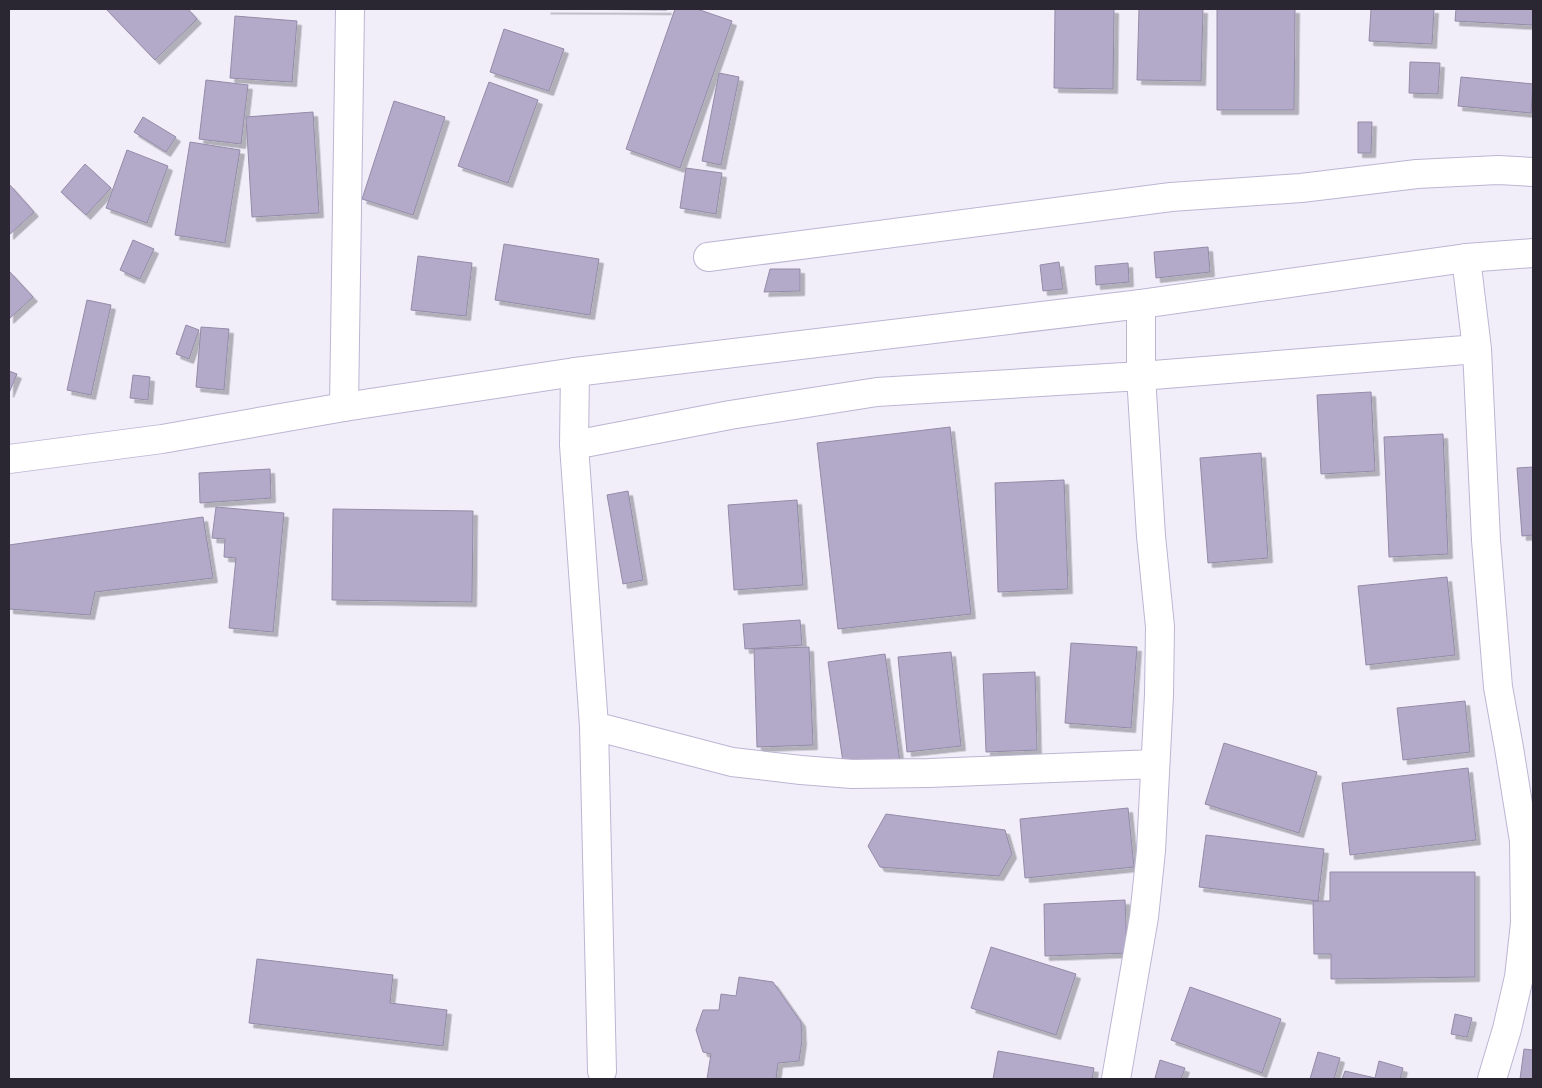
<svg xmlns="http://www.w3.org/2000/svg" width="1542" height="1088" viewBox="0 0 1542 1088" font-family="Literata,serif">
  <style>
    .building { fill: #b2aac8; stroke: #938ba7; filter: url(#shadow) }
    .lines { fill: none; stroke-linecap: round; stroke-linejoin: round }
    .minor-casing { stroke: #bdb5d2; stroke-width: 30 }
    .secondary-casing { stroke: #bdb5d2; stroke-width: 30 }
    .minor { stroke: #fff; stroke-width: 28 }
    .secondary { stroke: #fff; stroke-width: 28 }
  </style>
  <defs>
    <filter id="shadow"><feDropShadow dx="4.5" dy="4.5" stdDeviation="0" flood-color="#0004"/></filter>
  </defs>
  <rect width="100%" height="100%" fill="#f1eefa"/>
  <path class="building" d="M106 9H188L197 19 155 60Z
    M546 9H667V10Z
    M675 9H697L732 21 680 168 626 149Z
    M1055 9H1114L1113 89 1054 88Z
    M1139 9H1203L1201 81 1137 80Z
    M1217 9H1295L1294 110H1217Z
    M1371 9H1434L1432 44 1369 41Z
    M1456 9H1533V25L1455 21Z
    M235 16 297 21 292 82 230 78Z
    M504 29 564 49 549 91 490 72Z
    M1410 62 1440 63 1438 94 1409 93Z
    M719 73 739 77 721 165 702 161Z
    M1461 77 1533 84 1531 113 1458 106Z
    M206 80 248 85 241 144 199 139Z
    M489 82 538 100 508 183 458 166Z
    M394 101 445 117 413 215 362 199Z
    M313 112 319 213 252 217 246 117Z
    M143 117 176 137 166 152 134 132Z
    M1358 122H1372L1371 153H1358Z
    M190 142 240 150 225 243 175 235Z
    M127 150 168 166 147 223 106 208Z
    M85 164 111 188 86 215 61 192Z
    M686 168 722 173 716 214 680 208Z
    M9 184 34 212 9 235Z
    M133 240 154 249 140 279 120 270Z
    M504 244 599 259 590 315 495 300Z
    M1208 247 1210 272 1156 278 1154 252Z
    M418 256 472 263 466 316 411 310Z
    M1059 262 1063 289 1043 291 1040 265Z
    M1128 263 1129 282 1096 285 1095 266Z
    M770 269H800V291L764 292Z
    M9 271 33 297 9 319Z
    M87 300 111 305 91 395 67 390Z
    M186 325 199 330 189 359 176 354Z
    M201 327 229 329 224 390 196 387Z
    M9 371 17 374 9 393Z
    M133 375 150 377 148 400 130 398Z
    M1371 392 1375 471 1321 474 1317 395Z
    M950 427 971 614 838 629 817 443Z
    M1443 434 1448 554 1389 557 1384 437Z
    M1261 453 1268 558 1208 563 1200 458Z
    M1533 467V535L1522 536 1517 468Z
    M270 469 271 498 200 503 199 473Z
    M1064 480 1068 589 998 592 995 483Z
    M628 491 643 580 623 584 607 495Z
    M797 500 803 585 734 590 728 505Z
    M216 507 284 513 273 632 229 628 236 558 224 557 225 539 212 538Z
    M333 509 473 511 472 602 332 600Z
    M203 517 213 578 95 592 90 615 9 609V545Z
    M1447 577 1455 655 1366 665 1358 586Z
    M800 620 802 645 745 649 743 624Z
    M1071 643 1137 647 1131 728 1065 723Z
    M809 647 813 745 757 747 754 649Z
    M951 652 961 746 907 752 898 657Z
    M885 654 900 762H843L828 662Z
    M1035 672 1037 750 986 752 983 674Z
    M1465 701 1470 752 1403 760 1397 708Z
    M1224 743 1317 772 1299 833 1205 804Z
    M1468 768 1476 840 1350 855 1342 783Z
    M1128 808 1134 867 1025 878 1020 819Z
    M886 814 1005 830 1012 854 999 876 880 867 868 846Z
    M1206 835 1324 849 1318 901 1199 887Z
    M1330 872H1475V977L1331 979V954H1314L1313 901H1330Z
    M1125 900 1127 953 1045 956 1044 904Z
    M991 947 1076 974 1056 1035 971 1008Z
    M257 959 393 975 390 1003 447 1010 443 1046 249 1023Z
    M739 977 773 982 801 1022 802 1040 799 1061 778 1063 776 1079H707L711 1054 703 1052 696 1030 703 1010H719L721 994 736 996Z
    M1190 987 1281 1019 1262 1073 1171 1040Z
    M1455 1014 1472 1018 1467 1037 1451 1034Z
    M1524 1049 1533 1050V1079H1520Z
    M998 1051 1094 1068 1092 1079H993Z
    M1318 1052 1340 1058 1334 1079H1310Z
    M1160 1060 1185 1068 1181 1079H1160L1155 1078Z
    M1379 1061 1403 1068 1400 1079H1342L1345 1071 1375 1078Z"/>
  <g class="lines">
    <g class="minor-casing">
      <path id="minor" d="M708 257 1171 197 1301 188 1417 174 1498 170 1533 172
        M1466 258 1477 349 1486 540 1498 687 1509 748 1524 841 1525 923 1519 977 1507 1029 1492 1079
        M575 372 574 445 594 726 602 1071
        M344 407 350 9
        M574 445 730 415 877 392 1141 376 1477 349
        M594 726 732 762 801 770 852 774 929 773 1155 764
        M1116 1079 1144 917 1151 851 1159 695 1160 627 1151 536 1141 376V304"/>
    </g>
    <g class="secondary-casing">
      <path id="secondary" d="M9 459 162 439 344 407 575 372 1141 304 1466 258 1533 253"/>
    </g>
    <use href="#minor" class="minor"/>
    <use href="#secondary" class="secondary"/>
  </g>
  <rect width="1542" height="1088" fill="none" stroke="#2a2733" stroke-width="20"/>
</svg>
